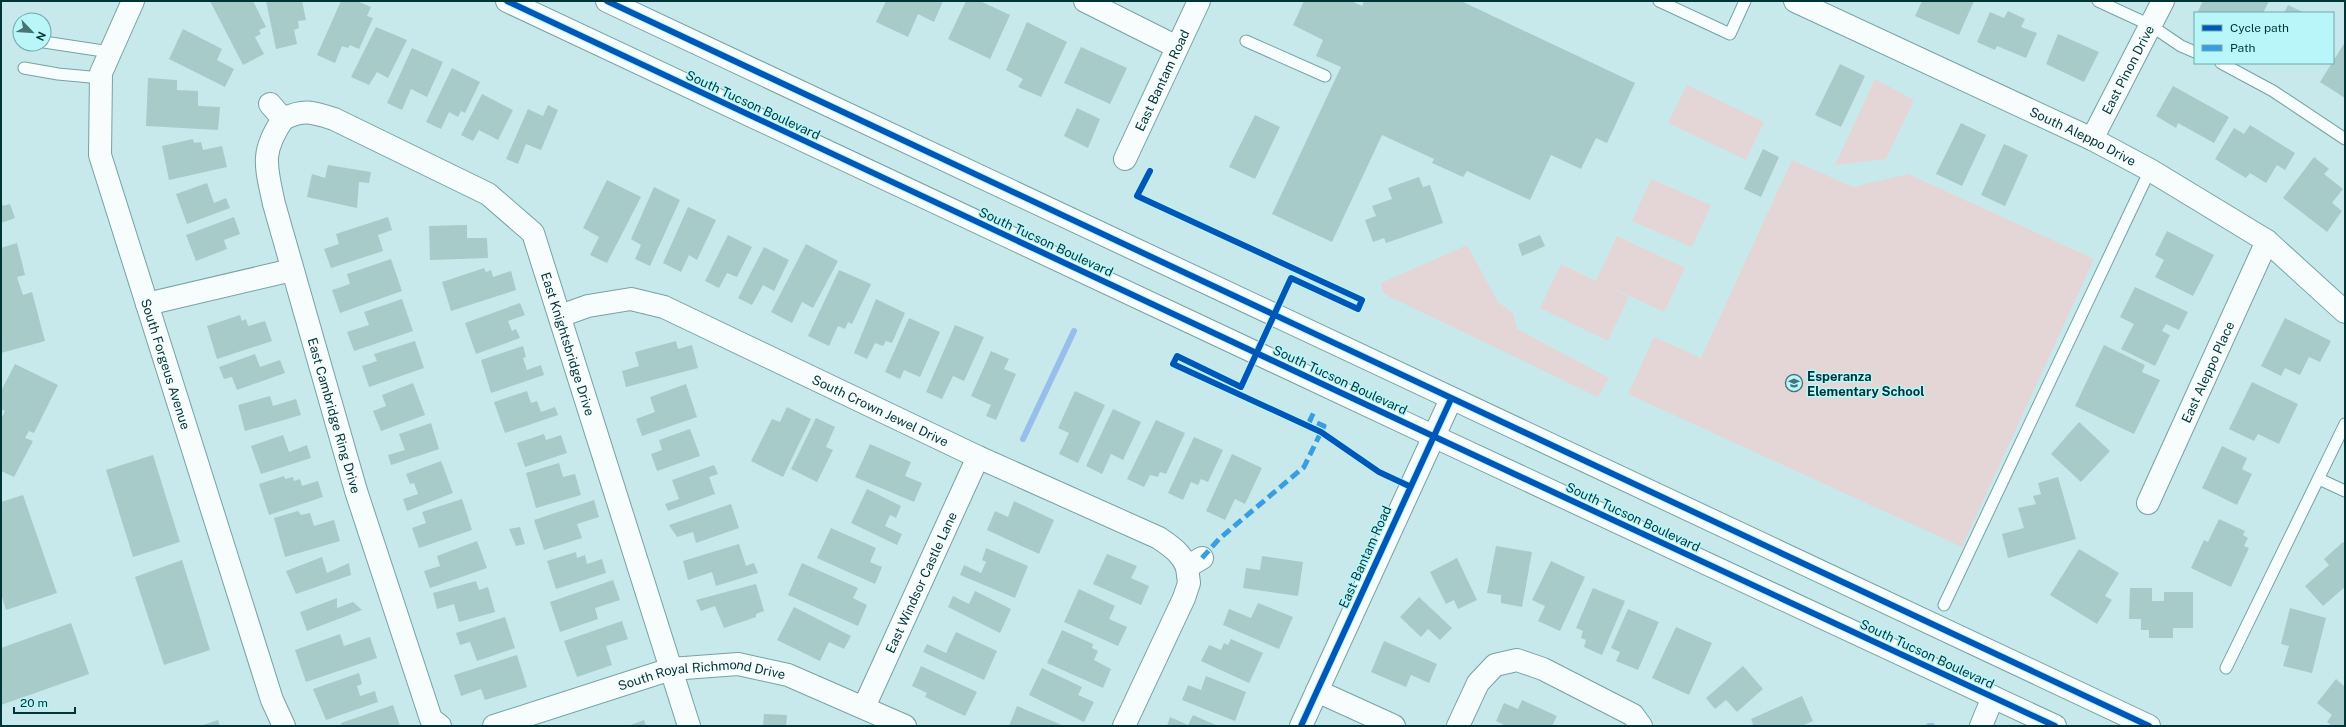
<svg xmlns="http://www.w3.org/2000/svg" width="2346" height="727" viewBox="0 0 2346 727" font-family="'Public Sans',sans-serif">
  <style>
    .green { fill: #e4d6d6 }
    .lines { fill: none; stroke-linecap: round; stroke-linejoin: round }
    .stream { stroke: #98beec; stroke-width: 6 }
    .building { fill: #a7cbc8 }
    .lane-casing { stroke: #76a2a4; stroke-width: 13 }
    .street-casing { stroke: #76a2a4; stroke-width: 24 }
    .secondary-casing { stroke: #76a2a4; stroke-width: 24 }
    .lane { stroke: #f7fcfc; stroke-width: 11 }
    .street { stroke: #f7fcfc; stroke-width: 22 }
    .secondary { stroke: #f7fcfc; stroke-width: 22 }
    .quiet { stroke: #399de2; stroke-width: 5; stroke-dasharray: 10 5; stroke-linecap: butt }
    .cycleway-casing { stroke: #b8f6fa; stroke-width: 8 }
    .cycleway { stroke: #0057b8; stroke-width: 6 }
    .labels { text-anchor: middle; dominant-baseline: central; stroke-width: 3; stroke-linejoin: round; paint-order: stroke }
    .street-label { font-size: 13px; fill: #003538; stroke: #b8f6fa }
    .poi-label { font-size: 13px; font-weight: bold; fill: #003538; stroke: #b8f6fa; text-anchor: start }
  </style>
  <rect width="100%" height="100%" fill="#c7e9eb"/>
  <path class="green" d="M1875 79 1914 100 1886 159 1835 165Z
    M1687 85 1764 122 1746 160 1668 123Z
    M1792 160 1853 187 1908 174 2094 259 1962 547 1628 394 1654 337 1701 358Z
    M1651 179 1711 205 1692 247 1632 221Z
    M1617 236 1685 268 1664 312 1599 282 1629 297 1608 341 1540 308 1561 264 1596 281Z
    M1467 245 1498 302 1513 313 1517 329 1609 378 1598 397 1384 294 1381 283Z"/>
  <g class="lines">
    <path class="stream" d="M1023 439 1074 331
      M1929 726H1932"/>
  </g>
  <path class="building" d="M210 1H253L266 27 259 30 261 34 255 37 264 54 243 65Z
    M266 1H302L306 20 298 21 299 28 294 30 297 44 276 49Z
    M341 1H357L371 7 367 16 373 18 359 49 350 45 348 48 342 46 335 63 317 55Z
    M886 1H943L934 22 918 14 908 37 876 22Z
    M966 1H980L1010 15 990 59 948 39Z
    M1304 1H1351L1362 6 1364 1H1461L1635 83 1607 143 1596 138 1581 169 1551 155 1530 200 1467 171 1463 177 1432 163 1434 159 1382 135 1332 242 1272 214 1341 67 1316 56 1323 40 1293 25Z
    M1922 1H1974L1959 35 1915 16Z
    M2203 1H2269L2263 13H2197Z
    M2288 5 2305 13H2284Z
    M2008 11 2025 19 2021 27 2037 33 2026 58 1997 46 1995 50 1977 42 1990 12 2004 18Z
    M1027 22 1067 42 1041 97 1018 87 1023 79 1006 70Z
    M376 27 407 40 388 78 377 72 369 85 351 77Z
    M183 29 222 49 217 60 234 69 225 87 169 59Z
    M2058 34 2099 52 2084 82 2046 64Z
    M2345 42V98L2320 82Z
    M1081 47 1127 68 1110 104 1064 83Z
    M412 48 443 62 427 97 411 89 402 110 387 103Z
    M1840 64 1865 76 1841 127 1815 115Z
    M452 68 480 82 465 113 461 111 458 117 449 112 441 129 426 122Z
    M148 78 177 80V90L198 91V106L220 107 218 130 146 126Z
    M2173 86 2229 117 2214 143 2178 123 2176 128 2156 116Z
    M482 94 513 110 498 140 479 130 473 141 461 135Z
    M548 105 558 110 541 150 526 144 518 164 506 159 528 109 543 116Z
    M1077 108 1100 119 1088 148 1064 136Z
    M1255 115 1280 127 1255 179 1229 167Z
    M1961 123 1986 135 1962 186 1936 174Z
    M2250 125 2295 153 2285 170 2277 165 2266 183 2250 173 2246 178 2215 159 2234 128 2244 134Z
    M193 139 194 143 201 142 203 150 222 146 227 167 169 180 162 146Z
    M2004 144 2028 155 2005 206 1981 195Z
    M1763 149 1779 157 1761 197 1744 189Z
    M2314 157 2329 169 2324 174 2343 189 2332 203 2342 211 2327 232 2283 198Z
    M328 165 371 172 369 183 359 182 357 208 307 197 312 174 325 178Z
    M1419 177 1423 187 1430 185 1443 223 1386 243 1384 238 1373 242 1365 220 1376 216 1372 206 1392 199 1388 188Z
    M607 180 641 197 607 263 590 255 599 237 583 228Z
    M207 183 214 203 226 198 230 208 187 224 176 194Z
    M654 187 680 200 650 266 635 259 641 245 631 239Z
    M1 201 3 206 10 204 15 218 1 223Z
    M688 207 716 220 697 260 689 255 681 272 663 263Z
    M234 217 240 234 224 240 227 249 196 261 186 235Z
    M388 217 392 230 378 235 383 251 331 268 324 249 339 244 336 234Z
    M467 225V238H487L488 258 430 260 429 226Z
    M2167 231 2214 255 2193 296 2155 277 2164 260 2155 255Z
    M728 235 752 247 737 277 727 273 719 288 705 281Z
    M1540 235 1545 246 1522 256 1518 244Z
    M17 243 25 275 17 277 23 295 32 292 45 341 1 353V248Z
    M806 244 838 261 813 308 802 302 792 323 771 312Z
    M764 247 789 260 774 291 763 285 752 305 738 298Z
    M391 259 402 291 340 313 332 290 350 284 347 274Z
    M484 268 486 272 491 270 493 277 511 271 516 290 451 311 442 282Z
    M839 270 871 284 852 324 848 322 845 329 838 326 829 346 808 336Z
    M2135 287 2188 312 2179 330 2166 324 2162 331 2170 335 2155 366 2121 349 2134 324 2120 317Z
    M402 299 413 331 354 351 347 332 369 325 364 312Z
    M876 299 905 313 892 343 886 341 883 346 875 343 867 359 854 353Z
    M520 303 525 315 508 321 512 331 516 329 520 338 476 354 465 323Z
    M240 315 242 321 246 319 248 326 265 321 272 341 217 359 207 326Z
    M909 318 940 332 920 377 904 370 900 379 885 372Z
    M2285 318 2331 341 2320 362 2309 357 2300 375 2285 368 2281 376 2261 366Z
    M955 325 984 337 964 381 953 376 942 399 926 392Z
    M415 341 424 368 369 387 362 366 377 361 374 354Z
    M676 341 678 349 692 345 698 368 626 387 622 371 639 366 635 352Z
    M2104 345 2145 365 2142 372 2160 380 2134 434 2075 406Z
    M523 346 526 357 523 358 527 370 541 365 544 375 491 393 481 360Z
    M991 351 1009 359 1004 369 1016 374 996 420 986 416 991 405 971 396Z
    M255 354 260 367 280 360 285 373 237 390 232 377 224 379 219 367Z
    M15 364 58 385 34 433 29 431 25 438 33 441 14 477 1 471V419L5 411 1 409V391Z
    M2252 382 2298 404 2279 444 2258 434 2254 441 2229 429Z
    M413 383 425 415 381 431 373 411 386 406 382 395Z
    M686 384 697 417 642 436 636 419 655 412 650 397Z
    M527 391 531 403 537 401 541 412 555 407 558 415 505 433 494 402Z
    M1075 391 1105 405 1078 463 1059 454 1069 433 1058 428Z
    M270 396 273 406 296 399 301 415 245 431 238 405Z
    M787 407 811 419 783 477 751 461 772 419 780 422Z
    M1113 409 1141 422 1123 460 1111 454 1102 474 1086 466Z
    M816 418 835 427 826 447 833 450 817 482 791 469Z
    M1156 420 1185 433 1166 474 1160 472 1158 477 1150 475 1144 487 1127 479Z
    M2079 422 2110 451 2081 482 2051 454Z
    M431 423 439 449 391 465 388 455 405 450 399 434Z
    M690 429 700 456 657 471 651 454 662 450 659 440Z
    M544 434 546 440 561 435 567 453 525 467 517 443Z
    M283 435 289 452 307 445 311 458 261 474 251 446Z
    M1194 437 1223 450 1208 482 1201 479 1198 485 1191 482 1183 500 1168 493Z
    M870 444 911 462 905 476 922 483 914 502 855 477Z
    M2222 446 2247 458 2242 469 2252 474 2237 505 2202 488Z
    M1232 454 1262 468 1245 504 1235 499 1225 520 1206 511Z
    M153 455 180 542 133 557 106 470Z
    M441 461 453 493 407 511 403 499 418 494 414 483 410 484 406 474Z
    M559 463 563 477 575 474 581 495 536 508 526 473Z
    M714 465 718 474 709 477 715 494 668 511 665 504 679 499 672 480Z
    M284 476 285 479 293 477 294 481 300 479 302 486 318 481 323 497 269 515 259 484Z
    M2058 477 2076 539 2008 558 2002 534 2024 528 2018 508 2036 504 2033 496 2041 494 2038 483Z
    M867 489 901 506 896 518 890 515 885 526 902 534 897 545 851 523Z
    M23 495 57 593 6 610 1 594V502Z
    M462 499 472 530 419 548 412 528 426 523 422 512Z
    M594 500 599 517 577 524 582 538 544 550 534 520Z
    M1014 501 1054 520 1039 554 987 530 995 511 1008 517Z
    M731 504 739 528 696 543 693 532 677 537 669 525Z
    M298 511 301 515 310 513 314 526 334 520 340 541 285 557 274 518Z
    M2219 519 2245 531 2243 535 2248 538 2244 546 2249 548 2231 587 2191 568 2204 540 2208 542Z
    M520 527 525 544 516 546 509 529Z
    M831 528 876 548 870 562 882 567 875 584 817 558Z
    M477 541 487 568 430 588 424 571 440 566 437 556Z
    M2343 542 2345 544V587L2323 606 2305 586 2329 565 2324 559Z
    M739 544 746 566 754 563 758 573 716 586 712 572 688 580 683 561Z
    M1496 546 1532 552 1522 607 1501 603V595L1487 593Z
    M986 548 1028 566 1015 598 960 575 964 565 981 573 986 562 982 560Z
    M2079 549 2119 573 2105 596 2112 600 2097 624 2050 595Z
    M576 552 577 558 585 555 587 564 602 559 606 573 556 589 547 561Z
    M1107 554 1137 566 1131 578 1149 586 1141 605 1093 584Z
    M1262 556 1303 562 1298 596 1243 588 1246 568 1260 570Z
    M322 557 327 573 349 563 351 575 296 594 286 571Z
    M1457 558 1477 600 1458 609 1454 600 1446 604 1430 572Z
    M182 560 210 650 164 665 135 577Z
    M1551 561 1585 577 1560 631 1538 621 1545 606 1532 600Z
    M802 563 858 588 853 598 867 605 858 626 788 595Z
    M613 580 620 600 595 608 598 619 560 632 550 602Z
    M476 581 479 590 488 587 495 612 459 622 454 604 437 609 433 593Z
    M756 584 764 611 756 614V617L724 628 715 606 701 611 696 600Z
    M1593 588 1625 601 1602 655 1584 647 1586 640 1581 638 1583 631 1576 628Z
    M2130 588H2152V601H2164V592H2193V628H2173V638H2149V630H2141V619H2129Z
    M1079 589 1115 606 1109 619 1127 627 1118 646 1064 622Z
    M975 591 1011 609 1000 633 948 607 953 596 969 604Z
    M1419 597 1452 628 1440 640 1428 629 1421 637 1400 617Z
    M337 598V608L353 602 362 610 307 631 300 612Z
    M1258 603 1293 617 1279 649 1223 625 1229 609 1251 618Z
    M794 607 851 636 844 649 829 642 820 661 777 640Z
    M2290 608 2326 618 2312 673 2283 666 2289 646 2281 644Z
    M1628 609 1659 622 1638 670 1616 661 1620 652 1611 648Z
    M505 617 515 648 477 661 470 642 460 645 456 633Z
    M622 621 628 639 606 646 612 665 577 677 564 641Z
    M71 623 89 674 1 705V648Z
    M1676 627 1712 643 1689 695 1652 678Z
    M1062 630 1093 644 1092 648 1098 651 1094 660 1111 669 1103 688 1047 663Z
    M956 632 997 651 984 680 923 652 927 644 946 653Z
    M340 634 344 646 370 637 377 658 306 682 295 650Z
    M1231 639 1263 653 1249 683 1201 661 1209 645 1221 650 1224 643 1228 645Z
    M1384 641 1437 664 1429 683 1411 675 1406 687 1371 672Z
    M517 655 527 687 485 700 481 689 461 696 454 675Z
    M921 666 977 692 965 716 925 697 927 693 912 686Z
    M1743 666 1763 689 1737 712 1726 700 1715 709 1706 698Z
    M1042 668 1082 687 1078 695 1094 702 1084 722 1029 695Z
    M359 673 362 684 357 686 360 696 375 691 378 702 326 720 313 689Z
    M1206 676 1246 692 1235 721 1182 700 1188 685 1201 690Z
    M2336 679 2345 687V726H2332L2327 722 2332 715 2317 703Z
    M1802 696 1813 721 1802 726H1750L1753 724 1751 719Z
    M1522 700 1557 716 1552 726H1506L1496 721 1504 703 1518 709Z
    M393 705 400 726H342L341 723Z
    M1017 706 1064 726H1009Z
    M764 714 787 715 786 726H763Z
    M1193 715 1218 726H1167L1170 717 1188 725Z
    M218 720 220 726H200Z
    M644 720 646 726H628Z"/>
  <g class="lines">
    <g class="lane-casing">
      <path id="lane" d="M1659 1 1730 34 1745 1
        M2098 1 2150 25 2181 46 2195 52
        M1246 41 1325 76
        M44 42 110 52
        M2221 63 2273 91 2345 139
        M24 68 58 74 101 78
        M2319 479 2345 491
        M1944 605 2150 170
        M2226 668 2345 424"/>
    </g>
    <g class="street-casing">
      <g id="street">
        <path id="s1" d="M133 1 101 73 100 155 272 700 284 726"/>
        <path d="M1085 1 1177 47"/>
        <path id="s2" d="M1795 1 2092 139 2150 170 2267 241 2345 312"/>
        <path id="s3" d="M270 104 283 119C260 153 266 166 274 204L356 491 431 719 440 726"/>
        <path id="s4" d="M283 119C304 109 312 112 334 119L488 194 533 233 689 726"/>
        <path id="s5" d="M2092 139 2163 1"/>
        <path id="s6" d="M1125 159 1199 1"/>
        <path d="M147 304 292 270"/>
        <path id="s7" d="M560 316 588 306 631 299 664 307 978 457 1159 538C1172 547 1181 553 1187 567"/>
        <path id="s8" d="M2148 503 2267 241"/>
        <path d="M1317 691 1394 726"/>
        <path id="s9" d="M864 707 978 457"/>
        <path id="s10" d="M494 726 671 669 738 664 788 675 905 726"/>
        <path d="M1124 726 1184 598 1189 583 1187 567 1202 558"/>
        <path d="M1301 726 1451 399"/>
        <path d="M1458 726 1478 683 1495 665 1517 660 1543 669 1633 715 1641 726"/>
        <path d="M1981 726 1993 697"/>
      </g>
    </g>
    <g class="secondary-casing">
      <path id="secondary" d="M507 1 1433 436 2055 726
        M607 1 2149 726"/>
    </g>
    <use href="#lane" class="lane"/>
    <use href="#street" class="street"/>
    <use href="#secondary" class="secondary"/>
    <path class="quiet" d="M1202 558 1219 539 1304 467 1324 426 1310 420 1314 412"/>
    <g class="cycleway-casing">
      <path id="cycleway" d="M507 1 1433 436 2055 726
        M607 1 2149 726
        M1150 171 1137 196 1362 300 1358 309 1291 278 1241 387 1177 356 1173 364 1321 432 1379 472 1409 486
        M1301 726 1451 399"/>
    </g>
    <use href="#cycleway" class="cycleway"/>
  </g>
  <defs>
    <g id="school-ring" transform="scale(0.9)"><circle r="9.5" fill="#b8f6fa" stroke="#467477" stroke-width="1.5"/><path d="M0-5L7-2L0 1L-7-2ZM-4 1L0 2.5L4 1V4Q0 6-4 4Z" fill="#467477"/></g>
  </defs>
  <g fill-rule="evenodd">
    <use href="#school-ring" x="1794" y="383"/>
  </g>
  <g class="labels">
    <g class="street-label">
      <text stroke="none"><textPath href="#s5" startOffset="78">East Pinon Drive</textPath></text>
      <text stroke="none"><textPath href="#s6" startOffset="87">East Bantam Road</textPath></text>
      <text transform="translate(753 105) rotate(25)">South Tucson Boulevard</text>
      <text stroke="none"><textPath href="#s2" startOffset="318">South Aleppo Drive</textPath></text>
      <text transform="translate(1046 242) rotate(25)">South Tucson Boulevard</text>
      <text stroke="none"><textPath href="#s4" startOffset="400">East Knightsbridge Drive</textPath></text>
      <text stroke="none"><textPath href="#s1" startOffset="380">South Forgeus Avenue</textPath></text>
      <text stroke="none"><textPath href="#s8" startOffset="144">East Aleppo Place</textPath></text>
      <text transform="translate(1340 380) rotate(25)">South Tucson Boulevard</text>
      <text stroke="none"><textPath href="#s7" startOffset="347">South Crown Jewel Drive</textPath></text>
      <text stroke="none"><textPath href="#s3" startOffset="329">East Cambridge Ring Drive</textPath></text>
      <text transform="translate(1633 517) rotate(25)">South Tucson Boulevard</text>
      <text transform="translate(1365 557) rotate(-66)">East Bantam Road</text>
      <text stroke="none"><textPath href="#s9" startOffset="137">East Windsor Castle Lane</textPath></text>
      <text transform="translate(1927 654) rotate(25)">South Tucson Boulevard</text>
      <text stroke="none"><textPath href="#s10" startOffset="216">South Royal Richmond Drive</textPath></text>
    </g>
    <g class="poi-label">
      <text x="1807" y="376">Esperanza<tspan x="1807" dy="15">Elementary School</tspan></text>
    </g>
  </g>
  <rect width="2346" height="727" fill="none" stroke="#003538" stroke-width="4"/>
  <rect x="2194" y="12" width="140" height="52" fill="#b8f6fa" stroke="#6ea9ac"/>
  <rect x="2202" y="25" width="20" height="6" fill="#0057b8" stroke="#6ea9ac"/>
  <text x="2230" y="32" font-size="12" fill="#003538">Cycle path</text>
  <rect x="2202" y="45" width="20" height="6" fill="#399de2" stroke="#6ea9ac"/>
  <text x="2230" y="52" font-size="12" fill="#003538">Path</text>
  <g transform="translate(32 32) rotate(115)"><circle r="19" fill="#b8f6fa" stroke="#6ea9ac"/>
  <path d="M0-3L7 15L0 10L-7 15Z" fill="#467477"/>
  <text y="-6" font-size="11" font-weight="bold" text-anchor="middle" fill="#003538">N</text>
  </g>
  <path d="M14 707v6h61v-6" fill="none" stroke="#003538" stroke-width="2"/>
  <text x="20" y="707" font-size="12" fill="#003538" stroke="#b8f6fa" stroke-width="3" paint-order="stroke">20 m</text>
</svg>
